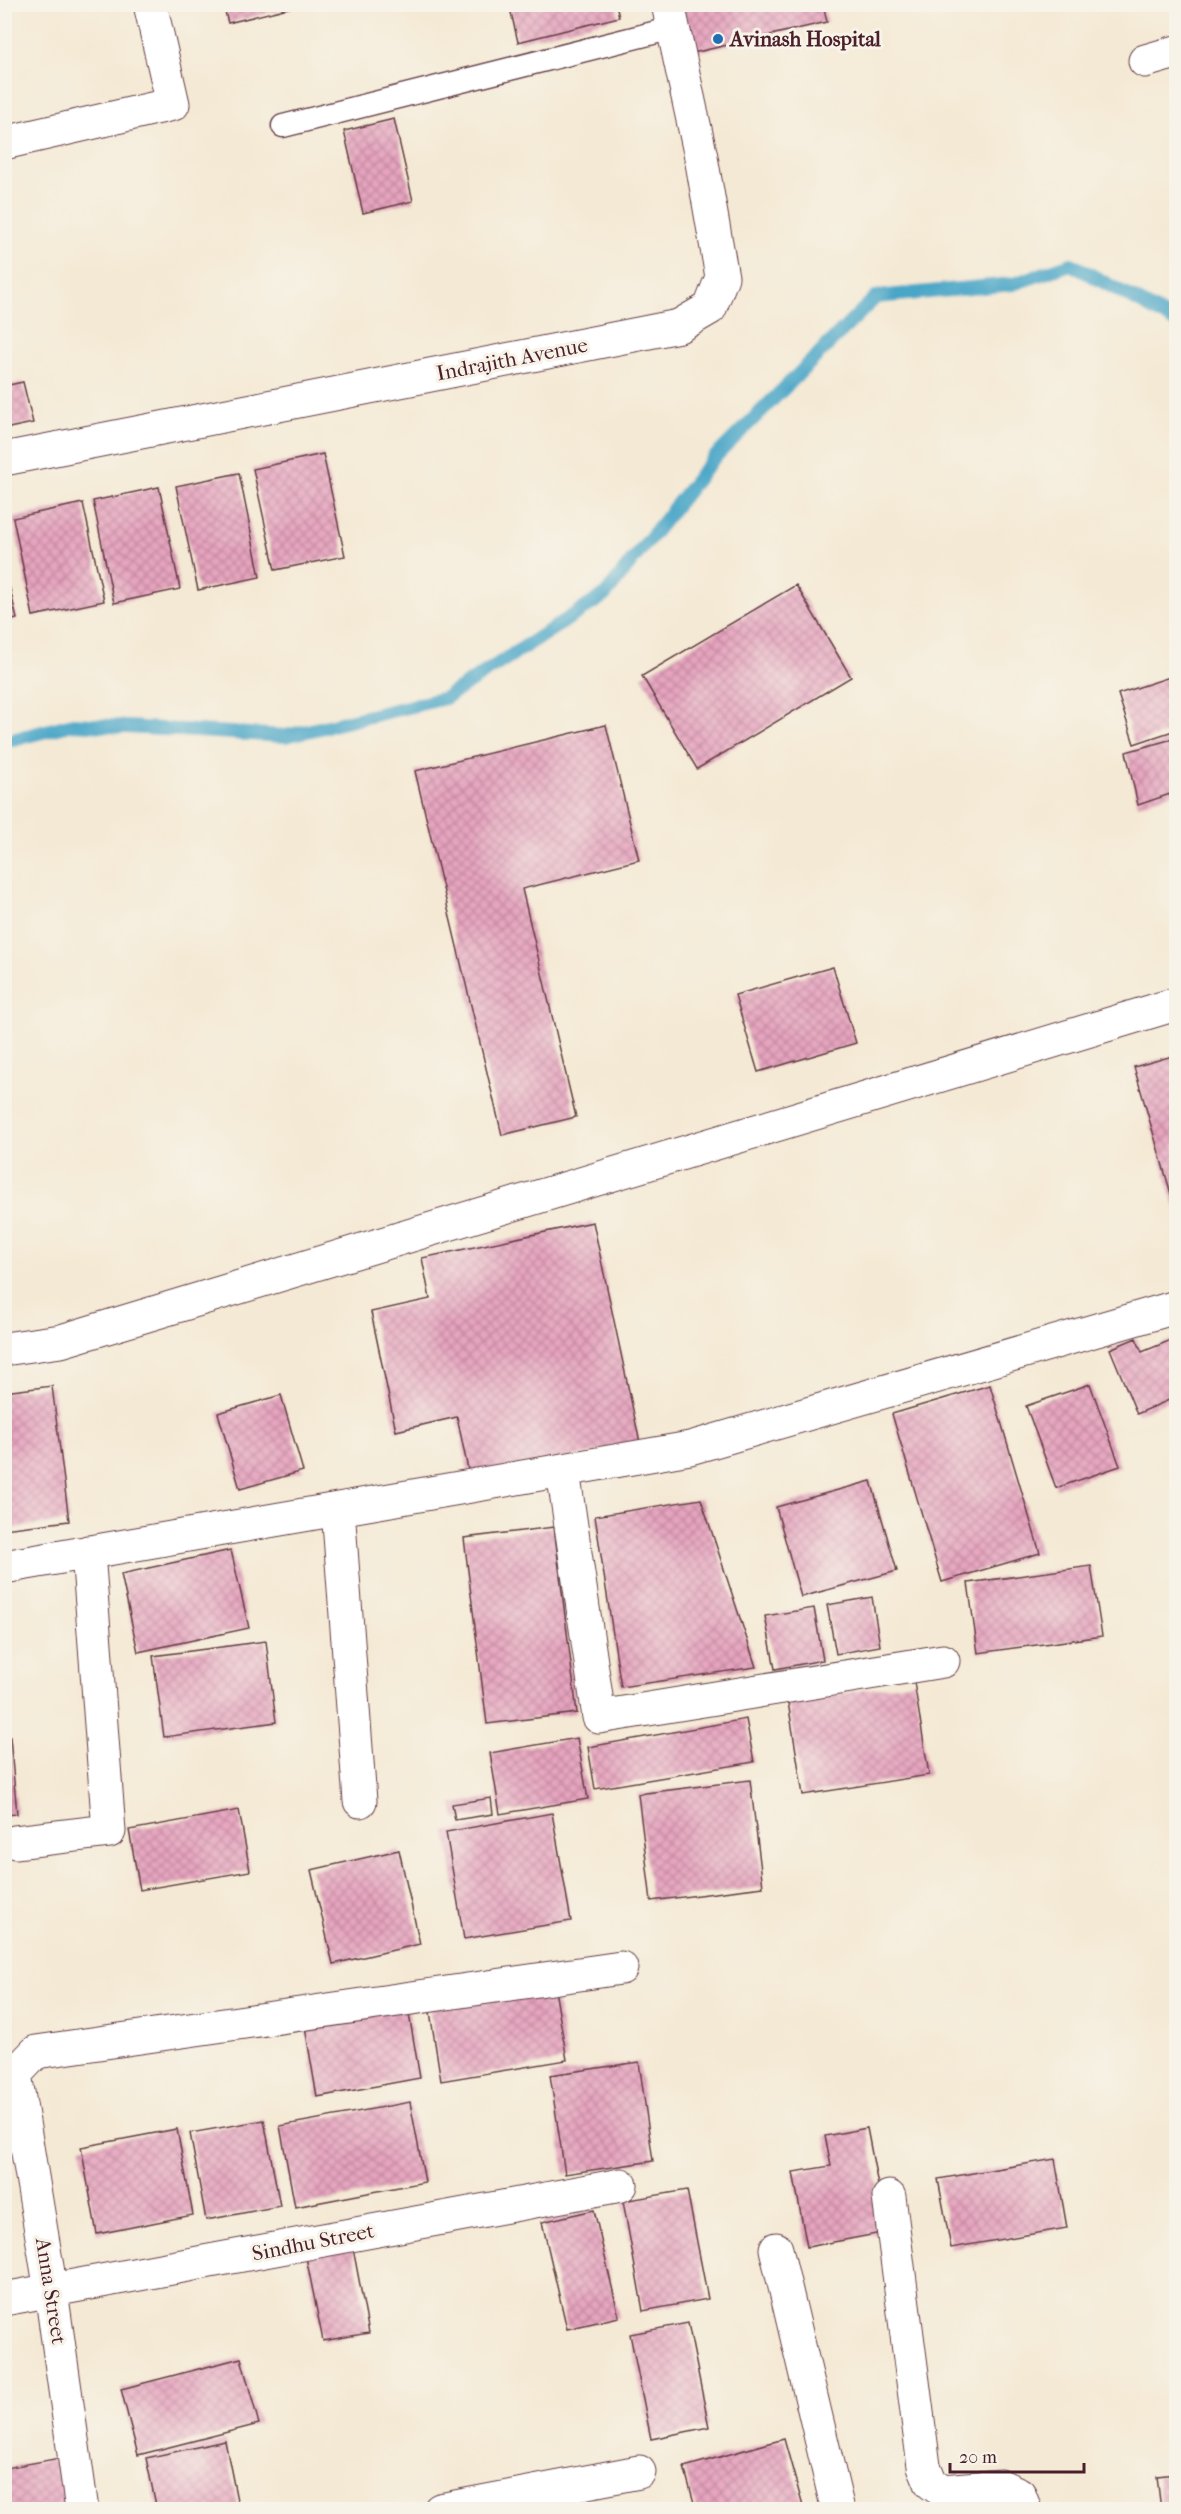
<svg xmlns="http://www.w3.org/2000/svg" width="1181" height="2514" viewBox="0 0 1181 2514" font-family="'IM FELL French Canon',serif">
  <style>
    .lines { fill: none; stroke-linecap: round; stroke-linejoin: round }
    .stream { stroke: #49a6c7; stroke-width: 14 }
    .building { fill: url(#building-cross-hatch) }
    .lane-casing { stroke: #643d44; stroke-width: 25 }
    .street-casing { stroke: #643d44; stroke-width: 35 }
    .lane { stroke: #fff; stroke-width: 22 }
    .street { stroke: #fff; stroke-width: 33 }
    .poi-dot { fill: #1f6fb2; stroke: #f7f3e8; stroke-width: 2 }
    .labels { text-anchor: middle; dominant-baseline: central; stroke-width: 6; stroke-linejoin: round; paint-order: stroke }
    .poi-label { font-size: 21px; font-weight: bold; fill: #4a1f2b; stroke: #f7f3e8; text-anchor: start }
    .street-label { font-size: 21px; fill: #4a1f2b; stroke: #f7f3e8 }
  </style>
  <defs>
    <pattern id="building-cross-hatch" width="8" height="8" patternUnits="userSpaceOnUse" patternTransform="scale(1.5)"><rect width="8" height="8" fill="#e7a4bf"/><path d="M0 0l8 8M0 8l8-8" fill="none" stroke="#bd859b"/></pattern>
  </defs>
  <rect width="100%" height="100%" fill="#f7f3e8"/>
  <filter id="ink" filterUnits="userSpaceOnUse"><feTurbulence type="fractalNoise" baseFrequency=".0167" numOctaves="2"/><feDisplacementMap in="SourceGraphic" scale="12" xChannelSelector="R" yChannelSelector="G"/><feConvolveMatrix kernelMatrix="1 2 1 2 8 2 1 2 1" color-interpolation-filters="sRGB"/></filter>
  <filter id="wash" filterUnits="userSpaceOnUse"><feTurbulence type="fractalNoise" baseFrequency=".008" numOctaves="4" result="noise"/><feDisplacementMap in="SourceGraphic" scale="24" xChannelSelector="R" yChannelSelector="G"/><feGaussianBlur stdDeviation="1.35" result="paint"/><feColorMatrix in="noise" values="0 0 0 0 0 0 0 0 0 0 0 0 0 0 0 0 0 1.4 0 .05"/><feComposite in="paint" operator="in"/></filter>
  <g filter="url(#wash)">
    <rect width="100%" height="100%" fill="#f4e9d4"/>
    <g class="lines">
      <path class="stream" d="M4 742 73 724 286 736 445 698 605 595 713 459 876 297 1013 284 1071 264 1176 322"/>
    </g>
    <g id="blocks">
      <path class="building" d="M223 4H301V5L228 23Z
        M509 4H616L619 17 518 42Z
        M673 4H823L827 22 684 55Z
        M394 119 413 201 363 213 344 131Z
        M23 382 33 423 4 429V386Z
        M323 454 345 556 275 570 253 469Z
        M239 473 260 577 198 590 176 486Z
        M159 487 180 589 114 603 93 501Z
        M83 503 104 601 33 616 13 518Z
        M4 563 17 619 4 622Z
        M796 585 851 677 697 769 642 676Z
        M1176 675V730L1134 744 1118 694Z
        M606 725 639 860 522 889 576 1117 502 1135 415 771Z
        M1176 738V792L1138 805 1126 752Z
        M833 967 856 1043 758 1072 735 995Z
        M1176 1055V1211L1134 1067Z
        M593 1222 640 1443 470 1479 457 1417 396 1431 371 1312 430 1299 422 1258Z
        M1136 1338 1142 1352 1176 1338V1397L1137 1414 1110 1349Z
        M1090 1384 1120 1466 1056 1488 1026 1406Z
        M990 1385 1040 1553 942 1582 892 1414Z
        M52 1386 69 1521 4 1529V1392Z
        M281 1395 303 1471 240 1489 218 1413Z
        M871 1481 897 1571 801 1597 776 1507Z
        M701 1499 756 1667 621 1687 595 1516Z
        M554 1527 577 1713 487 1724 464 1538Z
        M231 1550 249 1628 138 1652 121 1574Z
        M1091 1566 1102 1636 978 1653 968 1583Z
        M872 1597 880 1646 836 1654 827 1605Z
        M814 1608 823 1660 775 1669 765 1616Z
        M266 1641 276 1722 164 1737 153 1656Z
        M914 1682 929 1775 803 1795 788 1702Z
        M746 1719 754 1762 595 1789 588 1747Z
        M4 1737H10L17 1814 4 1815Z
        M577 1738 588 1799 500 1814 490 1753Z
        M750 1780 763 1887 651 1901 638 1794Z
        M491 1798 493 1814 455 1820 452 1804Z
        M239 1810 250 1871 140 1890 129 1830Z
        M552 1813 571 1921 464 1939 446 1832Z
        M399 1850 420 1944 333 1964 311 1870Z
        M553 1978 567 2060 441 2081 428 1999Z
        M408 2008 420 2078 317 2097 305 2027Z
        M639 2062 653 2161 565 2174 550 2075Z
        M410 2102 425 2182 295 2207 280 2126Z
        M264 2120 280 2206 206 2220 190 2133Z
        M867 2128 887 2232 807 2247 793 2172 831 2166 825 2136Z
        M177 2129 193 2215 97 2234 81 2147Z
        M1055 2159 1067 2228 951 2248 938 2179Z
        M687 2190 708 2299 643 2311 623 2201Z
        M594 2210 619 2317 567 2329 542 2222Z
        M353 2248 369 2333 323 2341 306 2257Z
        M688 2323 709 2427 651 2439 630 2334Z
        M241 2358 259 2424 138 2455 121 2389Z
        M784 2439 804 2510H696L684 2467Z
        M225 2441 239 2510H157L146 2458Z
        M65 2457 74 2510H5V2468Z
        M1176 2474V2510H1161L1157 2476Z"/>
    </g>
  </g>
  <g filter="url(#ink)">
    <use href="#blocks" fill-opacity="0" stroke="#643d44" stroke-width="1.5"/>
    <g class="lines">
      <g class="lane-casing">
        <path id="lane" d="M283 126 673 28"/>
      </g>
      <g class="street-casing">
        <path id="street" d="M1145 61 1176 52
          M4 143 173 104 150 4
          M4 459 679 326 710 308 722 277 701 157 668 4
          M4 1349 61 1341 1176 1004
          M563 1471 599 1717 943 1661
          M338 1509 360 1801
          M4 1567 690 1448 1176 1307
          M15 1842 109 1831 88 1552
          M889 2197 924 2466 931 2483 943 2491 1001 2486 1019 2494 1025 2510
          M776 2249 838 2510
          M4 2299 621 2185
          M82 2510 51 2291 15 2074 36 2052 621 1968
          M440 2510 639 2472"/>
      </g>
      <use href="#lane" class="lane"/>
      <use href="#street" class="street"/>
    </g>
  </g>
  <circle class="poi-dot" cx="718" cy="39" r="6"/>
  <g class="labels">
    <g class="poi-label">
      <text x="730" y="39">Avinash Hospital</text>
    </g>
    <g class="street-label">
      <text transform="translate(512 359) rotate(-11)">Indrajith Avenue</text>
      <text transform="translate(313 2242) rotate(-11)">Sindhu Street</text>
      <text transform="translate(51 2291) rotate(81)">Anna Street</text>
    </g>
  </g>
  <rect width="1181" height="2514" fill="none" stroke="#f7f3e8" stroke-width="24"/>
  <path d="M950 2463v9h134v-9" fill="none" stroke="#4a1f2b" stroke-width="3"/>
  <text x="959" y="2463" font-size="18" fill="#4a1f2b" stroke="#f7f3e8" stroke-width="4.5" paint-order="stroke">20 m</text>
</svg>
